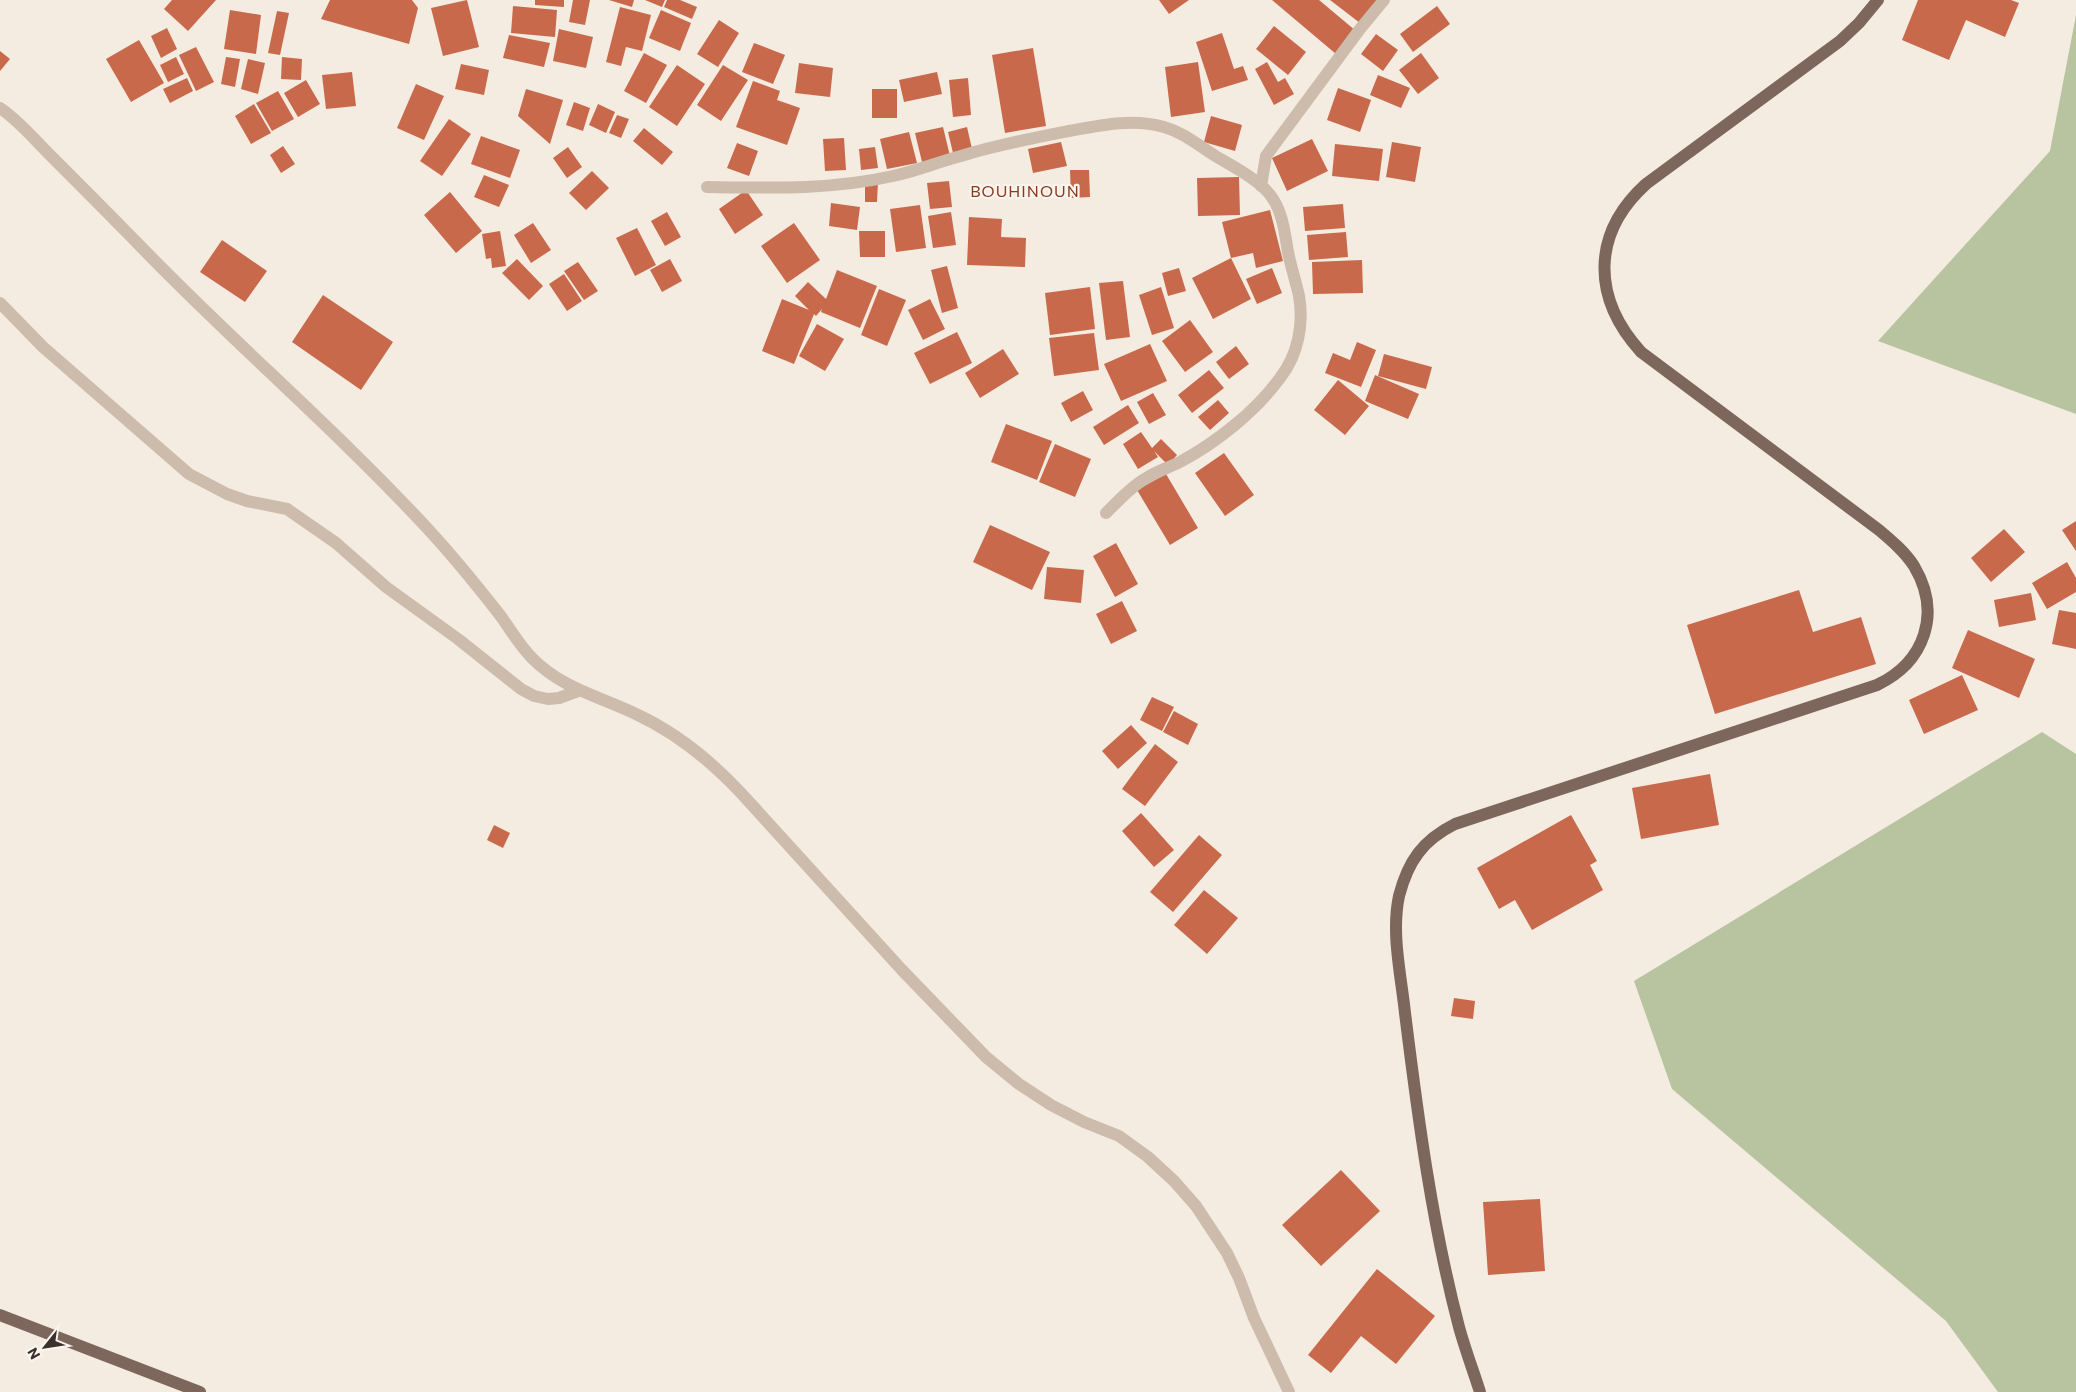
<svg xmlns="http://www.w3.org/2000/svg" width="2076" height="1392" viewBox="0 0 2076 1392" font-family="Commissioner,sans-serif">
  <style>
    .green { fill: #b8c4a0 }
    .building { fill: #c8694b }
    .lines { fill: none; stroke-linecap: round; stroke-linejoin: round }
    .minor { stroke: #cdbbac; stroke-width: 12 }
    .major { stroke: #7d675c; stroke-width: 12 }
    .labels { text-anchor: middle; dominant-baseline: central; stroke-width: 4.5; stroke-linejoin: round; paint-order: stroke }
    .quarter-label { font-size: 16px; letter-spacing: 1px; fill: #8c3b22; stroke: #fbf5ee }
  </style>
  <rect width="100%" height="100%" fill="#f4ebe1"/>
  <path class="green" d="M2076 15V414L1878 341 2050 151Z
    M2042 732 2076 754V1392H1998L1946 1321 1672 1089 1634 981Z"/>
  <path class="building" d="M172 0H216L188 31 164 9Z
    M330 0H412L418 8 409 44 321 19Z
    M467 0 479 47 443 56 431 8Z
    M535 0H564V7L535 5Z
    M573 0H590L585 25 569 22Z
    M609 0H634L632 7Z
    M645 0H665L662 7Z
    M667 0H680L697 7 692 19 664 7Z
    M1159 0H1189L1169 14Z
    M1272 0H1319L1356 31 1336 54Z
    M1330 0H1377L1360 23Z
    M1918 0H2011L2019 3 2005 37 1966 20 1949 60 1902 40Z
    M513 6 557 10 555 37 511 33Z
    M1437 6 1450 24 1413 52 1400 34Z
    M620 7 651 15 642 51 626 47 621 66 606 62Z
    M230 10 261 15 256 54 224 49Z
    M661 10 691 23 680 51 649 38Z
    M277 11 289 13 280 55 268 53Z
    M719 20 739 33 718 67 697 54Z
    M1274 26 1306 52 1288 75 1256 49Z
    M167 28 177 49 161 58 151 36Z
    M559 29 593 37 586 68 553 61Z
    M1222 33 1234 69 1243 66 1248 80 1212 91 1196 42Z
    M1376 34 1398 50 1383 71 1361 54Z
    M509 35 550 43 544 67 503 58Z
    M139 40 164 83 131 102 106 59Z
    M754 43 785 55 773 84 742 72Z
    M196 47 214 82 196 91 179 55Z
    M1033 48 1046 126 1005 133 992 55Z
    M0 51 10 59 0 71Z
    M644 53 667 65 646 103 624 91Z
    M1421 53 1439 78 1418 94 1399 70Z
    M176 57 184 74 168 82 160 65Z
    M226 57 240 59 235 87 221 84Z
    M282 57 302 59 301 80 281 79Z
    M248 59 265 63 258 94 241 89Z
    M1198 62 1205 112 1171 117 1165 67Z
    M1267 62 1278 82 1285 78 1294 94 1274 105 1255 69Z
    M799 63 833 68 830 97 795 93Z
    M461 64 489 70 484 95 455 89Z
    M677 65 705 84 677 126 649 107Z
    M723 65 748 80 721 121 697 105Z
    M352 72 356 106 326 109 322 75Z
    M937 72 942 94 904 102 899 80Z
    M1378 75 1410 88 1401 108 1370 95Z
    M187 78 193 91 170 103 163 89Z
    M968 78 971 115 953 117 949 80Z
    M306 80 320 104 298 117 284 93Z
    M753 81 780 91 777 100 800 108 787 145 736 127Z
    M416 84 444 96 424 140 397 128Z
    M1338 88 1371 100 1360 132 1327 120Z
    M526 89 563 100 550 144 518 116Z
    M872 89H897V118H872Z
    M278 91 294 119 272 131 256 103Z
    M574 102 590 108 583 131 566 125Z
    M254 104 271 133 251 144 235 116Z
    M598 104 615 112 606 133 589 125Z
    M617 115 629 119 621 138 609 133Z
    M1211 116 1242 125 1235 151 1204 142Z
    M449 119 471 134 442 176 420 161Z
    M943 127 950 156 922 162 915 133Z
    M967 127 972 149 953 153 948 132Z
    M644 128 673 152 662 165 633 141Z
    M909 132 917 163 887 169 880 139Z
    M481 136 520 150 510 178 471 164Z
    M844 138 846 170 825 171 823 139Z
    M1312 139 1328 171 1287 191 1272 158Z
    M1061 142 1067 166 1033 173 1028 149Z
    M1392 142 1421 147 1415 182 1386 177Z
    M737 143 758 151 749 176 727 168Z
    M1335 144 1383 149 1379 181 1332 176Z
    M283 146 295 164 281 173 270 155Z
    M568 147 582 167 567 178 553 158Z
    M875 147 878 168 861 170 859 149Z
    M1070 170H1089L1090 197 1071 198Z
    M592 171 609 188 586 210 569 193Z
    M484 175 509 185 499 207 474 197Z
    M1239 177 1240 215 1198 216 1197 178Z
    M949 181 952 207 930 209 927 183Z
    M878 182 877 202H865V183Z
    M746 190 763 215 735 234 719 209Z
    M450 192 482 231 456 253 424 215Z
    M831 203 860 207 857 230 829 226Z
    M1343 204 1345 228 1305 231 1303 207Z
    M920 205 926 248 896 252 890 209Z
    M1270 210 1283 261 1256 268 1253 253 1231 258 1222 222Z
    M667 212 681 237 665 246 651 221Z
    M951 212 956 245 933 248 928 216Z
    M969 217 1002 219 1001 237 1026 238 1025 267 967 265Z
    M533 223 551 250 531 263 514 235Z
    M794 223 820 260 787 283 761 246Z
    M637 228 656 265 635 276 616 238Z
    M500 231 506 266 492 268 491 258 486 259 482 234Z
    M859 231H885V257H860Z
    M1346 232 1348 257 1309 260 1307 235Z
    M222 240 267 271 245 302 200 272Z
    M1231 258 1251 299 1213 319 1192 278Z
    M517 259 543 286 529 300 502 273Z
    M670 259 682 281 662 292 650 270Z
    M1362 260 1363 293 1313 294 1312 262Z
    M578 262 598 291 584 300 564 271Z
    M947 266 958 308 942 313 931 270Z
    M1179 268 1186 291 1168 296 1162 273Z
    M1272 268 1282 293 1257 304 1246 279Z
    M837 270 877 286 860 328 821 312 822 309 816 316 814 314 794 364 762 351 782 299 809 310 795 296 808 282 826 299Z
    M564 274 582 301 567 311 549 284Z
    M1123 281 1130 337 1106 340 1099 283Z
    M1090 287 1095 329 1050 335 1045 293Z
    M1161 287 1174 328 1152 335 1139 295Z
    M879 289 906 300 887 346 861 335Z
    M323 295 393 342 361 390 292 342Z
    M930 299 945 329 923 340 908 310Z
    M1190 320 1213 352 1185 372 1162 341Z
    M817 324 844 339 825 371 799 356Z
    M957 332 972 363 930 384 914 353Z
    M1094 333 1099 370 1054 376 1049 338Z
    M1357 342 1376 350 1361 387 1325 373 1333 353 1350 360Z
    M1150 344 1167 381 1121 401 1104 364Z
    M1236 346 1249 364 1229 379 1216 362Z
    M1003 349 1019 374 980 398 965 373Z
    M1384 354 1432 367 1426 389 1378 376Z
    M1209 370 1224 388 1192 413 1178 395Z
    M1375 375 1419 394 1408 419 1365 401Z
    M1338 380 1369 406 1345 435 1314 410Z
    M1083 391 1093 410 1071 422 1061 403Z
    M1153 393 1166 415 1149 424 1137 402Z
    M1218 400 1229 413 1210 430 1198 417Z
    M1128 405 1139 423 1104 445 1093 427Z
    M1006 424 1052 441 1037 480 991 462Z
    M1141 432 1152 448 1161 439 1177 455 1168 465 1154 451 1158 457 1138 469 1123 444Z
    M1055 444 1091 459 1075 497 1039 482Z
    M1224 453 1254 495 1225 516 1195 473Z
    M1166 474 1198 528 1170 545 1137 490Z
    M2076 521V551L2062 530Z
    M990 525 1050 552 1032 590 973 562Z
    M2004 529 2025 552 1991 582 1971 558Z
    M1116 543 1138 584 1115 597 1093 556Z
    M2067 562 2076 578V592L2047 609 2032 583Z
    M1047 567 1084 570 1081 603 1044 599Z
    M1799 590 1813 632 1861 617 1876 664 1715 714 1687 625Z
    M2031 593 2036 620 1999 627 1994 600Z
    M1122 601 1137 631 1111 644 1096 614Z
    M2059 610 2076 613V649L2052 644Z
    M1968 630 2035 659 2019 698 1952 668Z
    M1962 675 1978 710 1924 734 1909 700Z
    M1152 697 1174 707 1162 731 1140 720Z
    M1174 711 1198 724 1188 745 1163 732Z
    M1131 725 1147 743 1118 769 1102 751Z
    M1155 744 1178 762 1145 806 1122 789Z
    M1710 774 1719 825 1641 839 1632 788Z
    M1141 813 1174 850 1154 867 1122 831Z
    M1571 815 1597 861 1590 865 1603 890 1532 930 1515 900 1499 909 1477 868Z
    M494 825 510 833 503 848 487 840Z
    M1199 835 1222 855 1173 912 1150 892Z
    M1204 890 1238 918 1207 954 1174 925Z
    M1454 998 1475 1001 1473 1019 1451 1016Z
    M1341 1170 1380 1211 1321 1266 1282 1225Z
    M1540 1199 1545 1271 1488 1275 1483 1202Z
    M1377 1269 1435 1316 1396 1364 1361 1336 1331 1373 1308 1355Z"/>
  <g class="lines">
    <path class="minor" d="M0 108C18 120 33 138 48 153 82 187 116 221 149 255 240 348 339 433 427 528 451 554 474 582 496 610 509 626 517 643 533 659 563 689 599 696 636 714 677 733 710 760 741 793L902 970 986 1057 1019 1084 1051 1105 1084 1122 1119 1136 1148 1157 1174 1181 1196 1206 1227 1253 1239 1278 1254 1318 1289 1392
      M1261 186 1266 156 1360 29 1384 0
      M707 187C769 188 831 190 893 176 916 171 938 162 961 156 996 145 1033 138 1069 131 1101 125 1133 118 1164 127 1185 133 1199 146 1217 157 1234 167 1263 182 1273 199 1283 214 1285 235 1288 252 1291 267 1296 282 1299 296 1304 324 1298 355 1280 378 1255 412 1217 442 1180 462 1170 467 1158 471 1148 477 1132 486 1119 500 1106 513
      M0 303 43 347 189 474 227 494 247 501 287 509 336 543 386 587 458 639 521 689 534 696 548 699 559 698 578 691"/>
    <path class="major" d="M0 1315 200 1392
      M1480 1392C1473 1370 1465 1349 1459 1327 1432 1224 1418 1118 1405 1013 1401 975 1391 933 1399 896 1408 861 1423 840 1455 824L1877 685C1925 662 1942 613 1914 566 1905 552 1892 541 1879 530L1641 352C1592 298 1591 234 1646 184L1840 41 1859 23 1878 0"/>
  </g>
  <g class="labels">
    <g class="quarter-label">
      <text x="1025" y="190">BOUHINOUN</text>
    </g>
  </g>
  <g transform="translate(45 1347) rotate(240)" stroke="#fbf5ee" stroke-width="4" paint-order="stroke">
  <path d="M0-4L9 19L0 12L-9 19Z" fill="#3b302b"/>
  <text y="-8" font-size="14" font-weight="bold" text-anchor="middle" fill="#3b302b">N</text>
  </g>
</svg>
